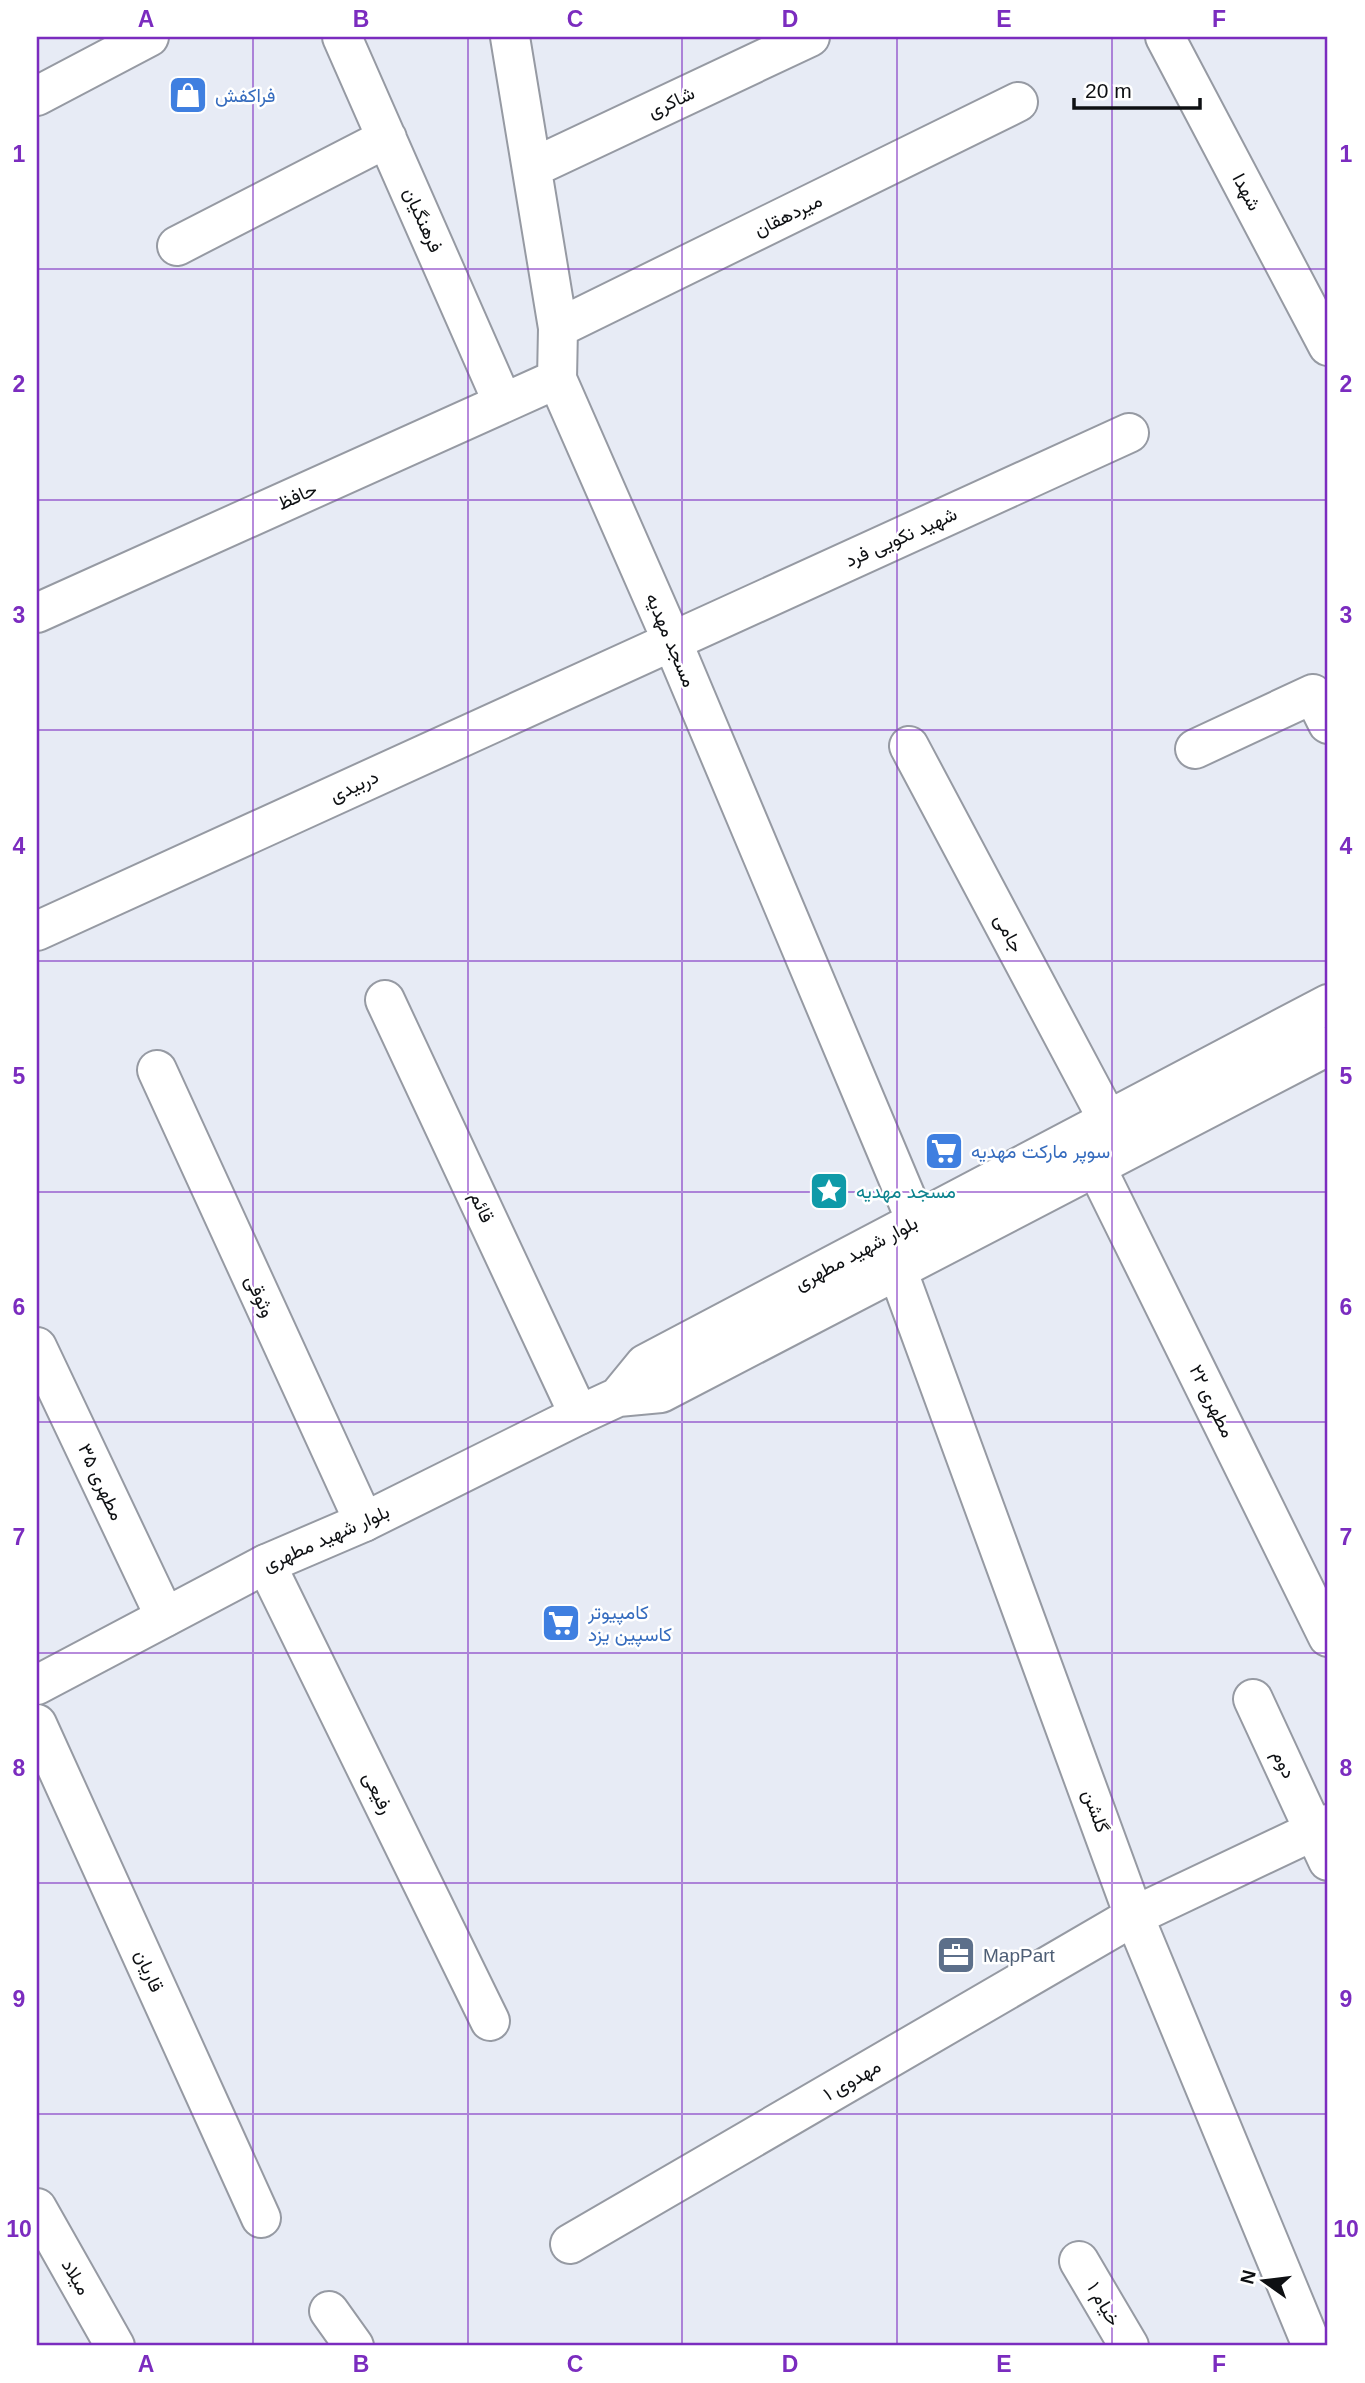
<svg xmlns="http://www.w3.org/2000/svg" width="1365" height="2383" viewBox="0 0 1365 2383" font-family="Arial,Vazirmatn,sans-serif">
  <style>
    .lines { fill: none; stroke-linecap: round; stroke-linejoin: round }
    .minor-casing { stroke: #969aa3; stroke-width: 42 }
    .major-casing { stroke: #969aa3; stroke-width: 42 }
    .minor { stroke: #fff; stroke-width: 38 }
    .major { stroke: #fff; stroke-width: 38 }
    .grid { fill: none; stroke: #7b2cbf; stroke-width: 2; stroke-opacity: 0.55 }
    .labels { text-anchor: middle; dominant-baseline: central; stroke-width: 5; stroke-linejoin: round; paint-order: stroke }
    .shop-label { font-size: 19px; fill: #366cbe; stroke: #fff; text-anchor: start }
    .street-label { font-size: 19px; fill: #0e1013; stroke: #fff }
    .culture-label { font-size: 19px; fill: #0d838f; stroke: #fff; text-anchor: start }
    .service-label { font-size: 19px; fill: #4e5e75; stroke: #fff; text-anchor: start }
    .neatline { fill: none; stroke: #7b2cbf; stroke-width: 2.5 }
    .grid-label { font-size: 23px; text-anchor: middle; font-weight: bold; fill: #7b2cbf }
  </style>
  <rect width="100%" height="100%" fill="#e7ebf5"/>
  <g class="lines">
    <g class="minor-casing">
      <path id="minor" d="M342 37 503 403
        M510 37 558 328 557 379 672 641 916 1221
        M1165 37 1328 346
        M532 168 810 37
        M177 246 387 138
        M558 328 1018 102
        M37 613 557 379
        M909 746 1108 1120
        M1195 749 1313 694 1328 724
        M37 931 1129 433
        M385 1000 579 1415
        M157 1070 364 1522
        M1095 1165 1328 1637
        M897 1269 1134 1916 1312 2346
        M37 1347 165 1617
        M266 1564 490 2021
        M1253 1699 1328 1861
        M37 1724 261 2218
        M37 2208 115 2346
        M570 2244 1134 1916 1328 1824
        M1079 2261 1129 2346
        M329 2311 354 2346"/>
    </g>
    <g class="major-casing">
      <path id="major" d="M37 96 149 37
        M618 1397 645 1364 1328 1004
        M37 1685 266 1564 364 1522 579 1415 618 1397 661 1393 1328 1046"/>
    </g>
    <use href="#minor" class="minor"/>
    <use href="#major" class="major"/>
  </g>
  <path class="grid" d="M253 37V2346M468 37V2346M682 37V2346M897 37V2346M1112 37V2346M37 269H1328M37 500H1328M37 730H1328M37 961H1328M37 1192H1328M37 1422H1328M37 1653H1328M37 1883H1328M37 2114H1328"/>
  <defs>
    <g id="shop-square" transform="scale(2.0125)"><rect x="-9" y="-9" width="18" height="18" rx="4" fill="#3f7fe0" stroke="#fff"/><path d="M-5-2.5h2.3a2.7 3.5 0 0 1 5.4 0H5L5.5 6h-11ZM-1.5-2.5h3a1.5 2.3 0 0 0-3 0Z" fill="#fff"/></g>
    <g id="supermarket-square" transform="scale(2.0125)"><rect x="-9" y="-9" width="18" height="18" rx="4" fill="#3f7fe0" stroke="#fff"/><path d="M-6-5.5h2.5l.6 2H6L4.5 2H-2.5L-4.4-4H-6ZM-1.5 3.2a1.3 1.3 0 1 0 .1 0ZM3 3.2a1.3 1.3 0 1 0 .1 0Z" fill="#fff"/></g>
    <g id="sight-square" transform="scale(2.0125)"><rect x="-9" y="-9" width="18" height="18" rx="4" fill="#0f9aa8" stroke="#fff"/><path d="M0-6L1.8-2.2L6-1.7L2.9 1.2L3.7 5.4L0 3.3L-3.7 5.4L-2.9 1.2L-6-1.7L-1.8-2.2Z" fill="#fff"/></g>
    <g id="office-square" transform="scale(2.0125)"><rect x="-9" y="-9" width="18" height="18" rx="4" fill="#5c6f8a" stroke="#fff"/><path d="M-6-3h4V-5.5h4V-3h4V5H-6ZM-1-4.5V-3h2v-1.5ZM-6 0V1H6V0Z" fill="#fff"/></g>
  </defs>
  <g fill-rule="evenodd">
    <use href="#shop-square" x="188" y="95"/>
    <use href="#supermarket-square" x="944" y="1151"/>
    <use href="#sight-square" x="829" y="1191"/>
    <use href="#supermarket-square" x="561" y="1623"/>
    <use href="#office-square" x="956" y="1955"/>
  </g>
  <g class="labels">
    <g class="shop-label">
      <text x="215" y="95">فراکفش</text>
      <text x="971" y="1151">سوپر مارکت مهدیه</text>
      <text x="588" y="1612">کامپیوتر<tspan x="588" dy="22">کاسپین یزد</tspan></text>
    </g>
    <g class="street-label">
      <text transform="translate(671 102) rotate(-25)">شاکری</text>
      <text transform="translate(1247 192) rotate(62)">شهدا</text>
      <text transform="translate(788 215) rotate(-26)">میردهقان</text>
      <text transform="translate(423 220) rotate(66)">فرهنگیان</text>
      <text transform="translate(297 496) rotate(-24)">حافظ</text>
      <text transform="translate(901 537) rotate(-24)">شهید نکویی فرد</text>
      <text transform="translate(671 640) rotate(67)">مسجد مهدیه</text>
      <text transform="translate(354 786) rotate(-25)">دربیدی</text>
      <text transform="translate(1009 933) rotate(62)">جامی</text>
      <text transform="translate(482 1207) rotate(65)">قائم</text>
      <text transform="translate(856 1253) rotate(-28)">بلوار شهید مطهری</text>
      <text transform="translate(260 1296) rotate(65)">وثوقی</text>
      <text transform="translate(1212 1401) rotate(64)">مطهری ۲۲</text>
      <text transform="translate(101 1482) rotate(65)">مطهری ۳۵</text>
      <text transform="translate(326 1538) rotate(-24)">بلوار شهید مطهری</text>
      <text transform="translate(1284 1764) rotate(64)">دوم</text>
      <text transform="translate(378 1793) rotate(64)">رفیعی</text>
      <text transform="translate(1096 1811) rotate(70)">گلشن</text>
      <text transform="translate(149 1971) rotate(66)">قاریان</text>
      <text transform="translate(852 2080) rotate(-30)">مهدوی ۱</text>
      <text transform="translate(76 2277) rotate(60)">میلاد</text>
      <text transform="translate(1104 2304) rotate(60)">خیام ۱</text>
    </g>
    <g class="culture-label">
      <text x="856" y="1191">مسجد مهدیه</text>
    </g>
    <g class="service-label">
      <text x="983" y="1955">MapPart</text>
    </g>
  </g>
  <rect width="1365" height="2383" fill="none" stroke="#ffffff" stroke-width="77"/>
  <g transform="translate(1264 2281) rotate(284)" stroke="#ffffff" stroke-width="5" paint-order="stroke">
  <path d="M0-5L12 26L0 18L-12 26Z" fill="#0e1013"/>
  <text y="-10" font-size="19" font-weight="bold" text-anchor="middle" fill="#0e1013">N</text>
  </g>
  <path d="M1074 98v10h126v-10" fill="none" stroke="#0e1013" stroke-width="3.5"/>
  <text x="1085" y="98" font-size="21" fill="#0e1013" stroke="#ffffff" stroke-width="5" paint-order="stroke">20 m</text>
  <rect x="38" y="38" width="1288" height="2306" class="neatline"/>
  <g class="grid-label">
    <text x="146" y="27">A</text>
    <text x="361" y="27">B</text>
    <text x="575" y="27">C</text>
    <text x="790" y="27">D</text>
    <text x="1004" y="27">E</text>
    <text x="1219" y="27">F</text>
    <text x="19" y="162">1</text>
    <text x="1346" y="162">1</text>
    <text x="19" y="392">2</text>
    <text x="1346" y="392">2</text>
    <text x="19" y="623">3</text>
    <text x="1346" y="623">3</text>
    <text x="19" y="854">4</text>
    <text x="1346" y="854">4</text>
    <text x="19" y="1084">5</text>
    <text x="1346" y="1084">5</text>
    <text x="19" y="1315">6</text>
    <text x="1346" y="1315">6</text>
    <text x="19" y="1545">7</text>
    <text x="1346" y="1545">7</text>
    <text x="19" y="1776">8</text>
    <text x="1346" y="1776">8</text>
    <text x="19" y="2007">9</text>
    <text x="1346" y="2007">9</text>
    <text x="19" y="2237">10</text>
    <text x="1346" y="2237">10</text>
    <text x="146" y="2372">A</text>
    <text x="361" y="2372">B</text>
    <text x="575" y="2372">C</text>
    <text x="790" y="2372">D</text>
    <text x="1004" y="2372">E</text>
    <text x="1219" y="2372">F</text>
  </g>
</svg>
